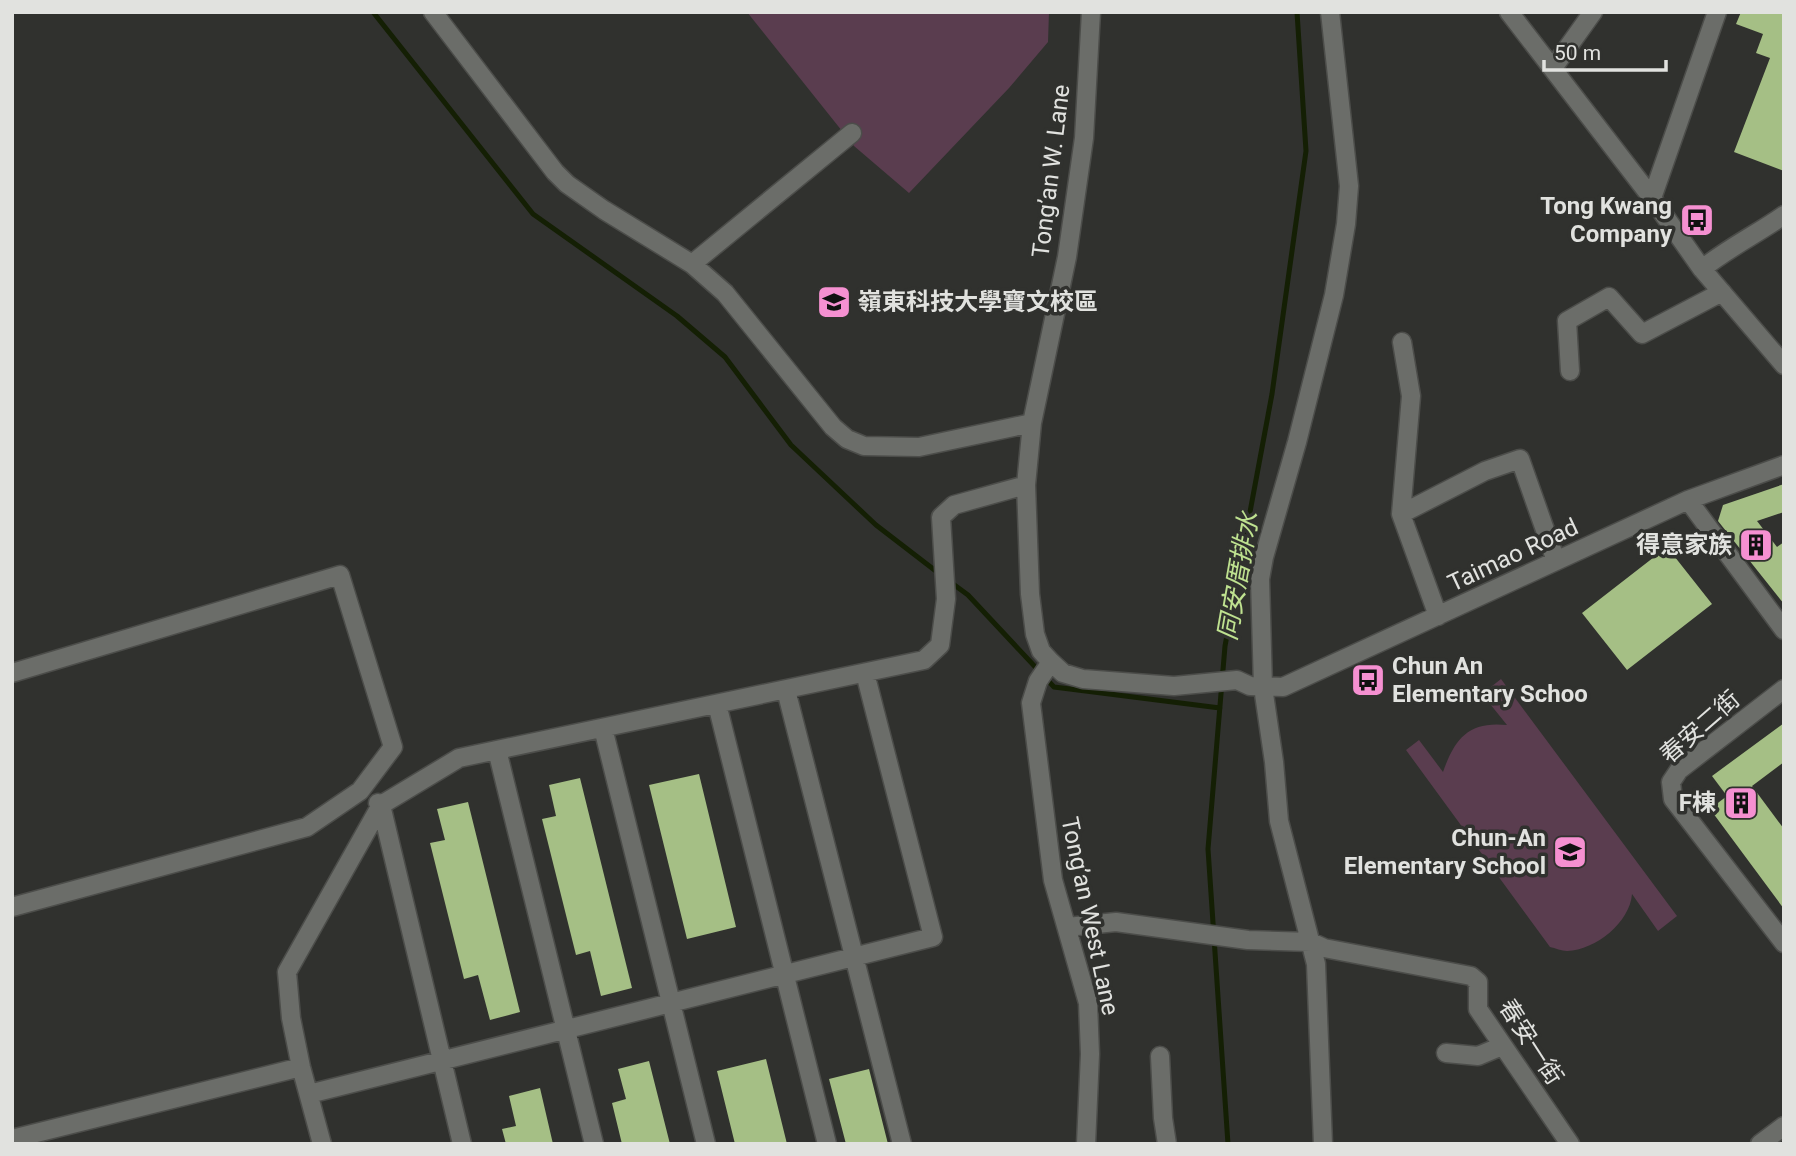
<svg xmlns="http://www.w3.org/2000/svg" width="1796" height="1156" viewBox="0 0 1796 1156" font-family="Roboto,'Noto Sans TC',sans-serif">
  <style>
    .green { fill: #5a3d4f }
    .lines { fill: none; stroke-linecap: round; stroke-linejoin: round }
    .stream { stroke: #141f04; stroke-width: 5 }
    .building { fill: #a5bf85 }
    .minor-casing { stroke: #4c4d4a; stroke-width: 21 }
    .minor { stroke: #6b6d69; stroke-width: 18 }
    .labels { text-anchor: middle; dominant-baseline: central; stroke-width: 7; stroke-linejoin: round; paint-order: stroke }
    .street-label { font-size: 24px; fill: #e1e2df; stroke: #30312e }
    .poi-label { font-size: 24px; font-weight: bold; fill: #e1e2df; stroke: #30312e; text-anchor: end }
    .water-label { font-size: 26px; font-style: italic; fill: #bfe290; stroke: #30312e }
  </style>
  <rect width="100%" height="100%" fill="#30312e"/>
  <path class="green" d="M747 12H1049L1048 42 1009 88 909 193 854 146Z
    M1501 679 1677 916 1658 931 1632 894C1630 922 1596 950 1567 951 1562 951 1555 948 1550 947L1406 750 1419 740 1443 772C1455 738 1469 721 1507 725L1482 694Z"/>
  <g class="lines">
    <path class="stream" d="M373 12 533 214 677 316 725 357 791 445 876 525 941 575
      M949 581 968 595 1054 687 1220 708
      M1228 1144 1208 849 1225 646 1272 394 1306 151 1297 12"/>
  </g>
  <path class="building" d="M1741 12H1784V171L1734 152 1770 58 1756 53 1763 34 1736 24Z
    M1784 484V512L1757 521 1777 547 1784 542V604L1718 521 1723 505Z
    M1667 547 1712 604 1627 670 1582 613Z
    M1784 723V762L1752 786 1784 829V909L1710 809 1727 796 1712 776Z
    M699 774 736 927 687 939 649 785Z
    M580 778 632 988 601 996 590 951 576 955 542 819 556 816 549 785Z
    M468 802 520 1012 490 1020 478 975 464 979 430 843 445 840 437 809Z
    M766 1059 787 1144H735L717 1071Z
    M649 1061 670 1144H622L612 1103 626 1099 618 1069Z
    M869 1069 888 1144H846L829 1079Z
    M540 1088 553 1144H506L502 1129 516 1126 509 1096Z"/>
  <g class="lines">
    <g class="minor-casing">
      <path id="minor" d="M433 12 555 172 567 184 604 210 692 264 725 293 833 427 847 439 864 446 919 447 1032 423
        M1091 12 1084 138 1067 257 1032 423 1026 485 1030 594 1035 634 1041 651 1051 662 1063 673 1083 679 1174 686 1237 680 1250 686 1283 687 1688 500 1784 465
        M1509 12 1652 198 1702 269 1784 365
        M1553 68 1593 12
        M1652 198 1717 12
        M692 264 852 133
        M1702 269C1728 248 1757 234 1784 215
        M1402 342 1411 396 1401 514 1438 616
        M1570 371 1567 321 1609 297 1642 334 1722 292
        M1688 500 1784 630
        M1401 514 1485 471 1520 459 1556 561
        M1051 662 1038 681 1031 703 1053 880 1088 1003 1090 1054 1086 1144
        M12 673 340 575 393 747 360 791 307 827 12 907
        M1784 689 1679 770 1671 782 1673 799 1784 943
        M786 690 902 1144
        M717 704 827 1144
        M603 728 706 1144
        M497 750 594 1144
        M378 803 381 805 462 1144
        M1067 927 1116 922 1248 940 1311 942 1324 948 1471 976 1478 982V1009L1570 1144
        M1446 1053 1478 1056 1502 1046
        M1160 1056 1163 1118 1167 1144
        M309 1094 933 937 865 673
        M12 1139 301 1067
        M322 1144 301 1067 291 1018 287 972 381 805 459 758 924 660 940 645 946 599 941 517 954 505 1026 485
        M1323 1144 1316 964 1279 821 1274 762 1263 687 1260 579 1264 557 1297 442 1334 295 1346 224 1349 186 1330 12
        M1760 1144 1784 1126"/>
    </g>
    <use href="#minor" class="minor"/>
  </g>
  <defs>
    <g id="bus-square" transform="scale(1.75)"><rect x="-9" y="-9" width="18" height="18" rx="4" fill="#f590d1" stroke="#30312e"/><path d="M-5-6H5V4H4V6H2V4H-2V6H-4V4H-5ZM-3.5-4V0h7V-4ZM-3.5 1.2v1.5H-2V1.2ZM2 1.2v1.5H3.5V1.2Z" fill="#111"/></g>
    <g id="university-square" transform="scale(1.75)"><rect x="-9" y="-9" width="18" height="18" rx="4" fill="#f590d1" stroke="#30312e"/><path d="M0-5L7-2L0 1L-7-2ZM-4 1L0 2.5L4 1V4Q0 6-4 4Z" fill="#111"/></g>
    <g id="building-square" transform="scale(1.75)"><rect x="-9" y="-9" width="18" height="18" rx="4" fill="#f590d1" stroke="#30312e"/><path d="M-4-6H4V6H1V3H-1V6H-4ZM-2.5-4.3h1.7v1.8h-1.7ZM.8-4.3h1.7v1.8H.8ZM-2.5-1h1.7V.8h-1.7ZM.8-1h1.7V.8H.8Z" fill="#111"/></g>
    <g id="school-square" transform="scale(1.75)"><rect x="-9" y="-9" width="18" height="18" rx="4" fill="#f590d1" stroke="#30312e"/><path d="M0-5L7-2L0 1L-7-2ZM-4 1L0 2.5L4 1V4Q0 6-4 4Z" fill="#111"/></g>
  </defs>
  <g fill-rule="evenodd">
    <use href="#bus-square" x="1697" y="220"/>
    <use href="#university-square" x="834" y="302"/>
    <use href="#building-square" x="1756" y="545"/>
    <use href="#bus-square" x="1368" y="680"/>
    <use href="#building-square" x="1741" y="803"/>
    <use href="#school-square" x="1570" y="852"/>
  </g>
  <g class="labels">
    <g class="street-label">
      <text transform="translate(1051 171) rotate(-83)">Tong’an W. Lane</text>
      <text transform="translate(1513 555) rotate(-25)">Taimao Road</text>
      <text transform="translate(1700 727) rotate(-41)">春安二街</text>
      <text transform="translate(1090 916) rotate(78)">Tong’an West Lane</text>
      <text transform="translate(1531 1042) rotate(57)">春安一街</text>
    </g>
    <g class="poi-label">
      <text x="1672" y="206">Tong Kwang<tspan x="1672" dy="28">Company</tspan></text>
      <text x="858" y="302" text-anchor="start">嶺東科技大學寶文校區</text>
      <text x="1732" y="545">得意家族</text>
      <text x="1392" y="666" text-anchor="start">Chun An<tspan x="1392" dy="28">Elementary Schoo</tspan></text>
      <text x="1716" y="803">F棟</text>
      <text x="1546" y="838">Chun-An<tspan x="1546" dy="28">Elementary School</tspan></text>
    </g>
    <g class="water-label">
      <text transform="translate(1238 576) rotate(-80)">同安厝排水</text>
    </g>
  </g>
  <rect width="1796" height="1156" fill="none" stroke="#e1e2df" stroke-width="28"/>
  <path d="M1544 60v10h122v-10" fill="none" stroke="#e1e2df" stroke-width="3.5"/>
  <text x="1554" y="60" font-size="21" fill="#e1e2df" stroke="#30312e" stroke-width="5" paint-order="stroke">50 m</text>
</svg>
